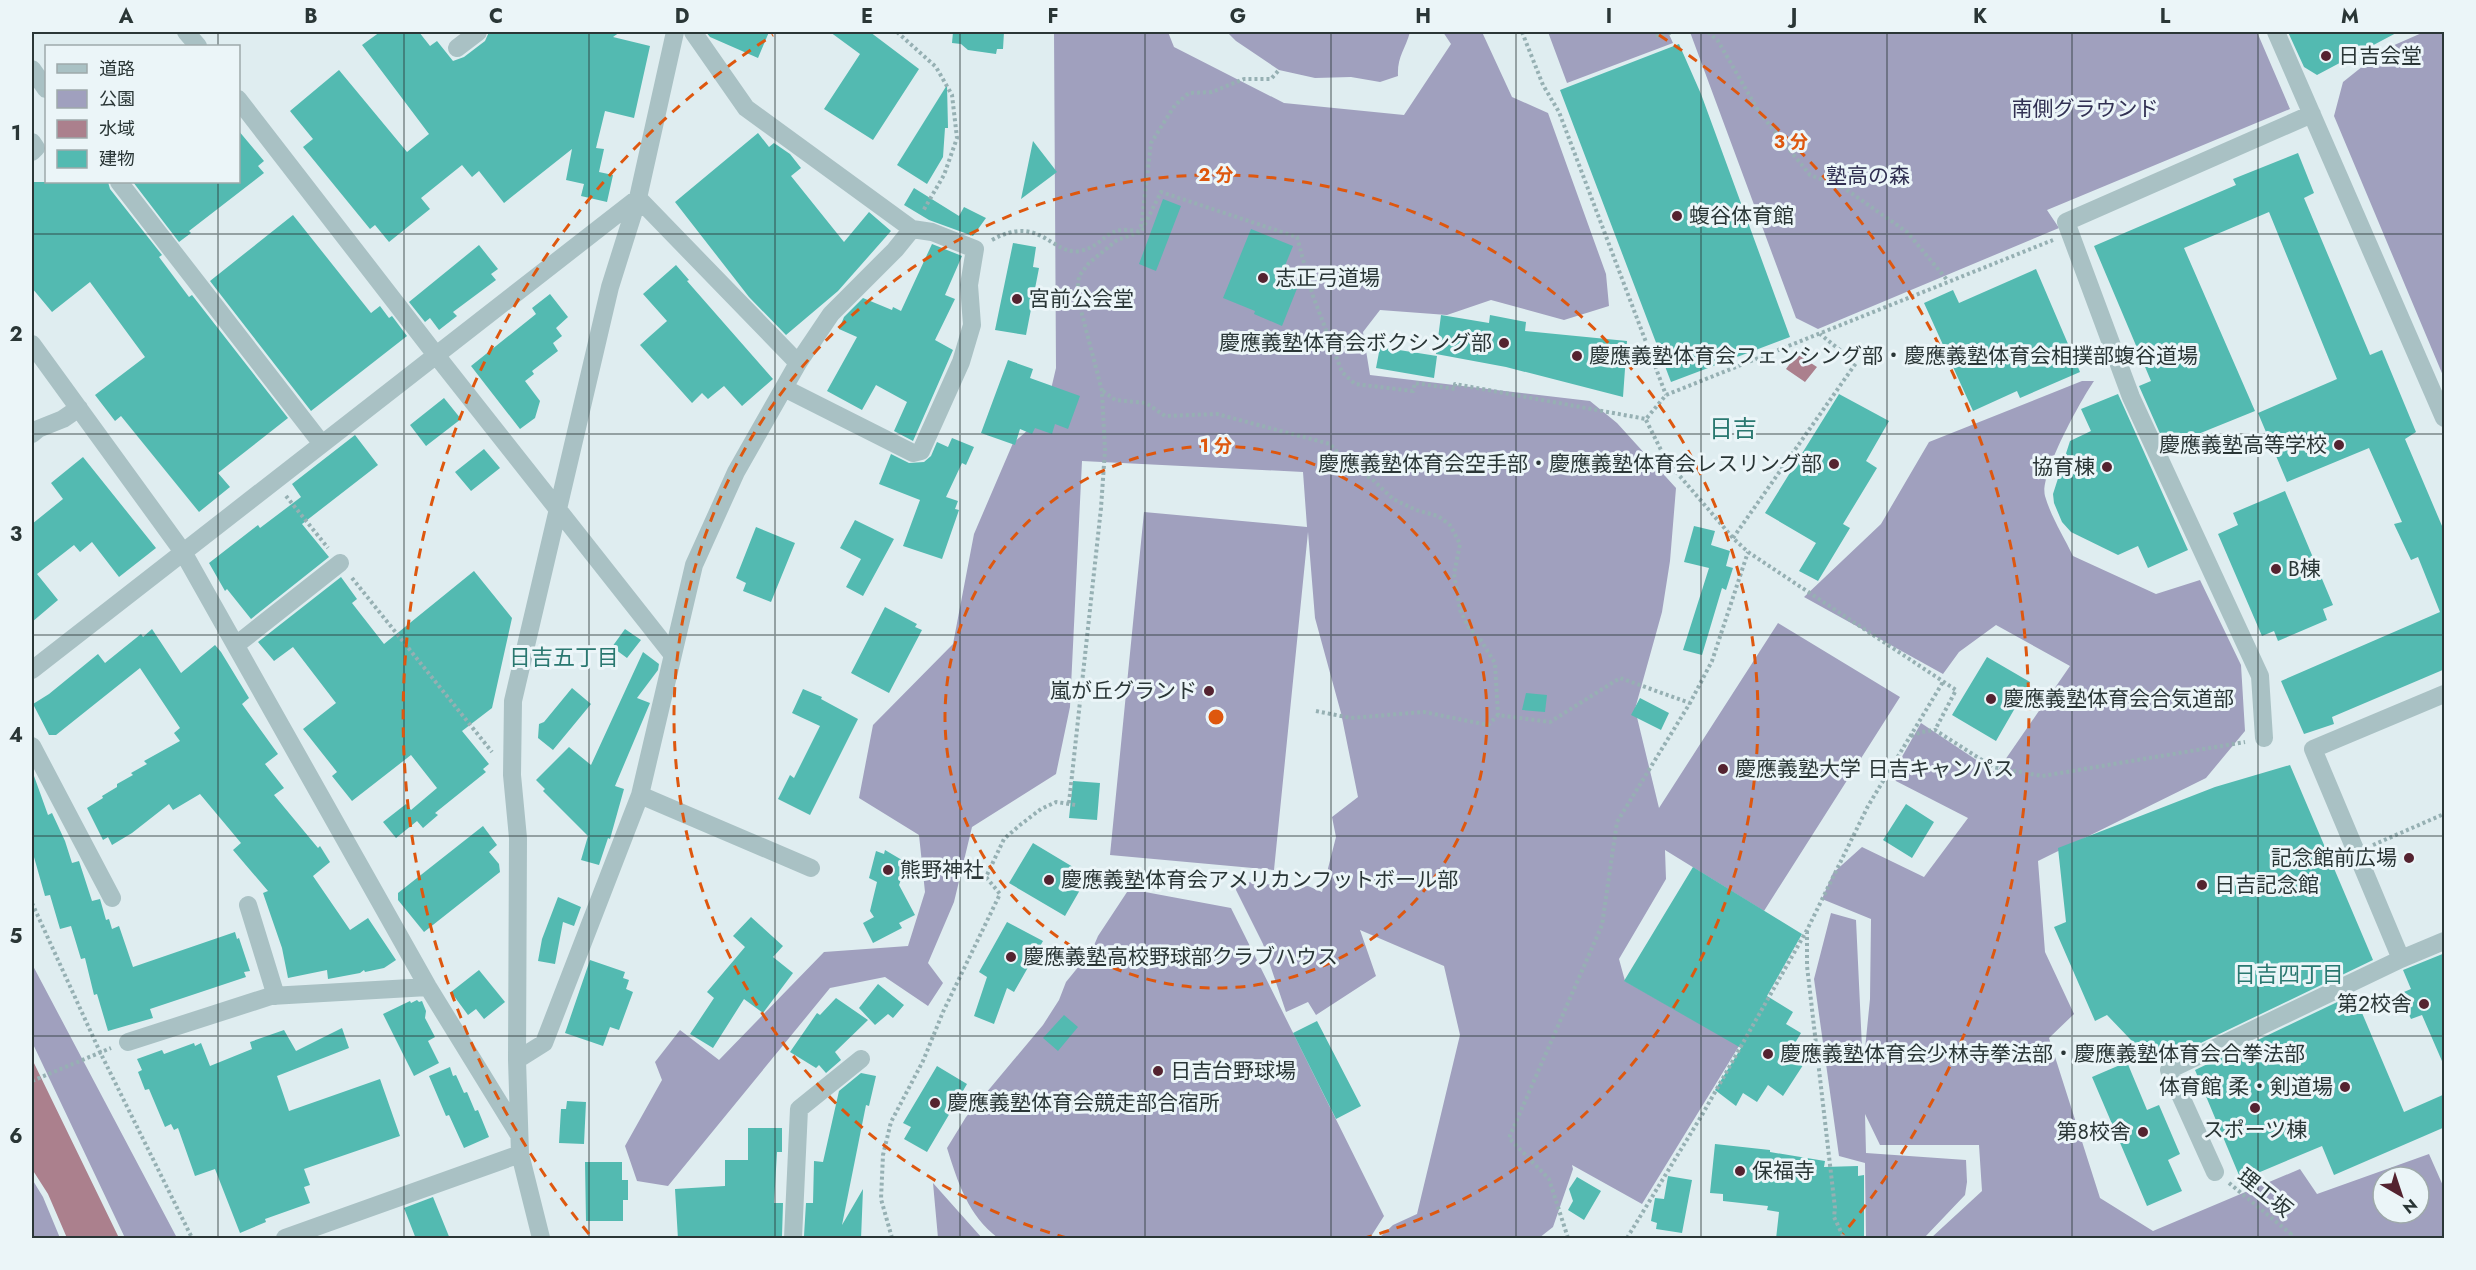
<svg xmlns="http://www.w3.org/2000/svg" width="2476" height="1270" viewBox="0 0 2476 1270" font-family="Jost,'Noto Sans JP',sans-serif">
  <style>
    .green { fill: #a0a0be; fill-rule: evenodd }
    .water { fill: #ab808d }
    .building { fill: #53bab1 }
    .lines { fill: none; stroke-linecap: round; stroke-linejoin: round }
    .path { stroke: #96b0b3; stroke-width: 4; stroke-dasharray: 3 3; stroke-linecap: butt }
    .minor { stroke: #a9c1c4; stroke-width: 18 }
    .grid { fill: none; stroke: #2a3636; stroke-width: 1.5; stroke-opacity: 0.55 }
    .ring { fill: none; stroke: #de570e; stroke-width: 3; stroke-dasharray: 10 8 }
    .poi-dot { fill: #542330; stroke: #ebf5f8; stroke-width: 2 }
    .labels { text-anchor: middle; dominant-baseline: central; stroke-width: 6; stroke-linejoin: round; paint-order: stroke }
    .poi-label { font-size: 21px; fill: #2a3636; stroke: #ebf5f8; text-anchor: start }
    .park-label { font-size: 21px; fill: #313052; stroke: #ebf5f8 }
    .street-label { font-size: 21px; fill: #2a3636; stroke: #ebf5f8 }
    .neighbourhood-label { font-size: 22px; fill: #2a7870; stroke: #ebf5f8 }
    .quarter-label { font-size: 24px; fill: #2a7870; stroke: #ebf5f8 }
    .centre { fill: #de570e; stroke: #ebf5f8; stroke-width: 3 }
    .ring-label { font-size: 18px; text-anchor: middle; font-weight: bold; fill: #de570e; stroke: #ebf5f8; stroke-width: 6; stroke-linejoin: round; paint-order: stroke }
    .neatline { fill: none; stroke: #2a3636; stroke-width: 2 }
    .grid-label { font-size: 20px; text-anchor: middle; font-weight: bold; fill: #2a3636 }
  </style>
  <rect width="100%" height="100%" fill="#dfedf0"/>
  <path class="green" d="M1054 32H1168L1174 47 1284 103 1404 115 1451 44 1443 32H1482L1512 97 1548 113 1606 274 1609 306 1564 320 1491 300 1447 315 1380 310 1363 332 1370 375 1590 401 1617 423 1676 488 1670 561 1662 612 1635 709 1659 808 1778 623 1900 697 1764 911 1665 850 1666 879 1619 959 1625 981 1739 1046 1642 1204 1572 1165 1573 1169 1553 1227 1539 1238H1379L1393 1225 1417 1214 1460 1035 1444 966 1360 930 1376 976 1316 1015 1308 1002 1286 1012 1263 944 1236 890 1237 881 1294 887 1308 886 1322 892 1336 837 1332 817 1358 797 1341 713 1315 618 1308 532 1274 870 1110 855 1144 512 1307 527 1303 472 1082 461 1070 707 1056 774 972 827 954 902 928 963 943 983 928 1006 885 977 830 988 668 1186 637 1181 625 1146 662 1080 655 1062 680 1030 719 1060 824 952 908 946 925 892 919 835 859 798 873 725 953 644 974 534 1013 443 1045 415 1056 368Z
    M1227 32H1410C1405 50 1397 57 1398 76L1380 82 1351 77 1315 78 1279 70 1236 41Z
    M1548 32H1668L1673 43 1567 83Z
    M1690 32H2257L2290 109 2047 210 2059 228 1818 329 1796 318Z
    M2424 32H2444V378L2334 116 2343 82 2383 50Z
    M2082 381H2094C2081 400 2039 475 2045 496 2051 517 2064 537 2073 556L2156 594 2200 580 2241 665 2245 731 2206 778 2038 861 2045 952 2074 1014 2049 1038 2100 1198 2153 1231 2300 1169 2317 1194 2429 1154 2444 1188V1238H1931L1982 1191 1979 1145H1880L1865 1114 1866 1153 1966 1160 1967 1182 1965 1195 1925 1237 1866 1236 1865 1163 1839 1156 1814 979 1831 913 1856 920 1863 1069 1870 999 1871 919 1822 899 1833 873 1862 847 1924 877 1968 818 1890 778 1921 723 1996 773 2070 666 1996 625 1959 652 1943 674 1804 597 1881 524 1929 442ZM2383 1177H2419V1213H2383Z
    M1129 889 1231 908 1384 1216 1370 1238H998C968 1215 958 1183 947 1148L966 1117 1043 1025 1059 1000 1066 982 1092 950 1098 936Z
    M32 964 177 1238H125L32 1042Z
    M32 1179 43 1197 60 1238H32Z
    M933 1183 982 1238H938Z"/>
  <path class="water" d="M1797 354 1817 367 1805 382 1786 369Z
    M32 1059 119 1238H67L48 1194 32 1169Z"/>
  <path class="building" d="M380 32H419L430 46 437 41 453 61 464 57 485 41 489 32H620L613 37 650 46 634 118 605 111 596 148 604 149 599 172 613 175 607 202 581 196 584 184 566 180 572 149 504 203 479 171 472 177 462 165 421 198 430 209 389 242 375 225 370 229 303 147 313 139 290 111 339 70 407 152 429 134 362 45Z
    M706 32H769L758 58 710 37Z
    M830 32H870L919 69 873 140 824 109 860 54Z
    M953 32H1004L1003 49H997L996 54 968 50 961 44 952 43Z
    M2288 32H2398L2317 75 2304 67Z
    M1679 44 1701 94 1790 337 1671 382 1560 90Z
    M947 85 948 128H945L943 157 927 184 897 165Z
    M238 130 264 161 258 166 264 173 189 231 191 233 179 242 133 182H238Z
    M758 133 769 147 774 143 790 154 801 168 791 176 844 242 869 212 891 231 838 291 786 335 749 297 675 202Z
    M1033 141 1057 172 1021 199Z
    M2298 153 2314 193 2304 198 2370 355 2382 350 2416 432 2405 439 2445 533V669L2332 717 2334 724 2304 734 2281 681 2440 612 2418 557 2411 560 2394 524 2402 522 2369 448 2287 482 2258 413 2337 379 2269 212 2184 248 2255 411 2166 447 2139 386 2151 381 2094 246 2236 185 2233 179Z
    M32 182H108L110 189 162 255 159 257 189 297 192 295 288 418 218 473 230 487 199 512 121 416 115 421 95 395 145 357 90 282 52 312 32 288Z
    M914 188 959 216 964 207 986 218 973 236 929 220 904 205Z
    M1163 199 1181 206 1156 271 1139 264Z
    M293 215 371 313 380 306 389 318 392 316 407 336 311 411 210 281Z
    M1251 229 1293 246 1284 268 1298 273 1293 283 1298 286 1282 326 1254 314 1255 311 1223 298Z
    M1013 243 1036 247 1033 267 1039 268 1026 335 995 330Z
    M932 244 962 256 945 295 955 299 935 340 953 350 913 441 894 431 907 402 876 385 862 410 827 391 857 337 839 329 844 317 863 298 892 310 893 307 901 311Z
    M479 245 498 269 491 274 496 280 453 312 457 316 439 330 430 318 425 322 409 302Z
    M676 265 689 280 687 281 773 379 742 406 724 386 708 399 702 393 692 403 640 345 667 321 643 294Z
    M2036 269 2080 372 2020 398 2017 391 1973 411 1924 303 1953 290 1959 303Z
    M550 294 568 317 556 328 562 336 553 343 558 351 532 371 534 374 525 381 540 401 535 418 520 429 471 366 536 314 532 308Z
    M1441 315 1489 323 1490 315 1526 322 1525 331 1627 341 1623 397 1506 367 1436 354Z
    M1380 347 1437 356 1434 378 1376 368Z
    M1008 360 1033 369 1030 378 1080 396 1068 429 1055 424 1052 434 1035 428 1032 434 1020 429 1015 445 981 433Z
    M1839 394 1889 421 1866 461 1877 468 1843 524 1850 528 1818 581 1799 571 1816 543 1765 513Z
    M2118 394 2188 550 2148 568 2138 546 2118 555 2071 532 2062 522 2054 503 2053 494 2070 441 2091 431 2081 409Z
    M444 398 461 419 426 446 410 425Z
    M355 435 378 465 302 524 329 557 251 619 227 589 225 591 209 563 258 525 260 528 301 497 292 484Z
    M952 438 974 447 966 465 962 463 946 497 958 501 955 509 959 510 942 559 903 546 920 500 879 484 891 454 909 463 924 462 931 456 937 442 948 447Z
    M484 449 500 468 471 491 455 472Z
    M83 457 156 548 119 577 92 542 80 552 74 545 37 574 58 600 32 622V524L63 499 51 483Z
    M2285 491 2333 605 2323 609 2327 620 2278 641 2274 631 2262 636 2218 534 2238 525 2233 513Z
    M855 520 894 539 863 596 846 587 861 559 840 548Z
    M1694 526 1715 531 1711 545 1730 551 1726 566 1733 568 1726 590 1722 588 1702 655 1683 650 1709 568 1684 562Z
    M756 527 795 543 771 602 743 591 746 583 736 578Z
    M474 571 512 618 492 708 462 731 489 764 483 769 486 772 435 813 438 815 423 828 417 821 396 838 383 822 406 804 411 810 437 788 411 755 352 801 332 776 337 772 303 729 336 703 293 647 274 661 258 642 341 577 357 599 352 603 384 644Z
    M885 607 917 624 915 627 922 630 889 693 851 673Z
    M152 629 181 673 215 645 221 652 249 698 242 704 278 754 265 764 284 788 274 795 318 848 320 846 330 862 313 876 350 930 368 918 396 960 384 968 365 972 364 970 360 973 328 979 327 970 288 978 282 948 263 893 268 891 233 850 241 843 200 794 173 810 169 804 132 833 112 845 108 837 103 840 87 808 103 798 102 796 117 787V784L133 775 131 773 147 764 144 761 180 741 174 733 180 728 140 668 56 735H49L33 704 49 694 98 654 105 663 141 634 143 637Z
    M625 629 641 640 627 658 612 647Z
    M643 652 659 664 658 670 637 698 650 703 615 786 624 789 610 839 608 838 599 865 581 860 588 836 543 791 545 789 536 780 569 747 591 765Z
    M1987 657 2030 682 1996 741 1952 715Z
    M572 688 591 704 553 750 538 738 539 724 544 722Z
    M803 689 822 697 821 699 858 719 810 815 778 799 790 775 794 778 820 726 792 713Z
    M1526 693 1547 695 1545 712 1522 710Z
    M1640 698 1669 713 1661 730 1631 715Z
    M2290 765 2373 960 2155 1065 2107 1015 2095 1021 2054 927 2066 922 2058 848 2215 787Z
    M32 776H34L48 815 52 813 65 841 72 863 79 861 92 901 100 899 106 920 109 919 112 929 119 926 133 967 235 932 237 939 239 938 250 971 244 972 246 977 150 1009 153 1018 108 1031 97 994 94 995 85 958 81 959 71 926 60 929 50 895 45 896 32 850Z
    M1073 781 1100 783 1097 820 1069 818Z
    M1906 804 1934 822 1912 858 1883 840Z
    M483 826 497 845 489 852 499 864 500 872 424 932 398 900V893Z
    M1033 843 1088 876 1065 916 1009 883Z
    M885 850 907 863 899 885 915 915 899 923 902 928 873 943 863 923 874 917 870 911 877 882 869 878 876 851 884 854Z
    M1693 867 1802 934 1767 996 1793 1012 1786 1024 1801 1033 1792 1048 1807 1059 1783 1096 1768 1085 1757 1102 1743 1093 1736 1106 1715 1090 1741 1048 1624 981Z
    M558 897 581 907 574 926 563 922 555 964 538 961 542 939Z
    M751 917 783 946 773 957 793 973 763 1013 744 999 713 1048 690 1034 714 998 707 992 745 947 733 936Z
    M1007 922 1043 941 1014 992 1007 988 994 1024 974 1016 987 977 979 972Z
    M2445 953V1068L2422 1015 2411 1019 2399 994 2411 989 2403 970Z
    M590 960 625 972 623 978 629 980 626 989 633 992 619 1030 610 1027 603 1046 565 1033Z
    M479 970 505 1002 484 1019 476 1009 468 1015 451 992Z
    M878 984 904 1005 893 1018 888 1014 875 1025 859 1008Z
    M2354 994 2404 1112 2445 1094V1127L2334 1175 2322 1146 2241 1180 2195 1070Z
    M836 998 868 1020 835 1052 841 1060 826 1073 819 1065 816 1068 790 1052 817 1013 820 1015Z
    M417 1000 419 1002 422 1001 426 1011 425 1018 435 1037 428 1041 439 1063 414 1076 383 1014 410 1001 411 1003Z
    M1064 1015 1078 1027 1058 1051 1043 1038Z
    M1317 1021 1361 1106 1336 1119 1293 1033Z
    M342 1028 349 1048 277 1076 289 1111 380 1079 400 1136 304 1169 310 1185 304 1187 310 1203 265 1219 266 1222 240 1233 215 1169 195 1176 178 1128 174 1130 171 1124 165 1127 149 1089 145 1090 138 1072 142 1070 137 1059 162 1050 164 1054 194 1043 195 1046 201 1043 210 1066 252 1049 250 1042 284 1030 296 1051Z
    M2127 1062 2147 1110 2159 1105 2180 1154 2168 1160 2182 1191 2147 1206 2092 1077Z
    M937 1066 967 1084 927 1152 904 1139 911 1127 903 1123Z
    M450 1067 453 1076 456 1075 464 1093 467 1092 475 1111 478 1110 489 1137 464 1148 449 1115 446 1116 429 1076Z
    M861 1073 876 1076 869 1106 866 1105 842 1225 863 1189 861 1239H807L804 1236 806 1203H813L814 1161 823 1162 839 1091Z
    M567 1101 586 1102 584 1144 559 1143 561 1109H566Z
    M748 1128H782V1152H777L774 1203H783L782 1236H710V1239H678L675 1189 725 1186V1160H748Z
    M1715 1144 1770 1150V1152L1825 1161 1824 1167 1858 1166V1176L1864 1175V1239H1776L1779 1212 1767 1210 1768 1206 1723 1201V1194L1710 1193Z
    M585 1162H622V1180H628V1200H623V1221H586Z
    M1668 1176 1692 1180 1682 1233 1656 1229 1657 1223 1651 1221 1655 1198 1664 1199Z
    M1577 1177 1601 1191 1584 1220 1568 1210 1573 1201 1569 1189Z
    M433 1197 450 1239H416L404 1208Z"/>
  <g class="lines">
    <path class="path" d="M897 32 936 67 952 95 957 138 944 175 923 211
      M1522 32 1543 85 1559 112 1666 395
      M1708 32 1718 41 1759 112 1810 175 1844 188 1907 232 1948 281
      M1656 36 1673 32
      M1141 227 1151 143 1175 105 1189 93 1212 92 1244 79H1271L1279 70
      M992 240C1040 213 1052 256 1080 251 1108 245 1104 223 1140 232
      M1103 391 1115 400 1146 403 1165 416 1217 414 1330 444 1348 464 1373 480 1393 499 1416 510 1438 516 1450 525 1460 544 1454 574 1460 610 1469 628 1480 639 1495 663 1498 715
      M1646 420 1666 460 1733 538 1748 552 1956 690 1935 730
      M286 496 328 548
      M1733 538 1856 363 1820 334
      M352 578 492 752
      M1316 711 1351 718 1424 712 1488 725 1498 715 1550 722 1620 678 1690 703
      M1911 736 1922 732 1935 730 1993 767 2042 776 2245 742
      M1069 803 1101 508 1105 450 1102 391 1077 295 1079 276 1089 263 1117 240 1141 232 1161 192 1297 237 1313 296 1342 372 1355 384 1413 391 1415 383 1455 389V384L1646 419 1666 395 2053 240
      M2373 845 2444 814
      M32 903 100 1052 192 1238
      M1807 931V966L1835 1208 1834 1217 1844 1238
      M32 1081 111 1048
      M2229 1183 2291 1234 2288 1238
      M892 1238 881 1199 883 1155 891 1122 923 1061 943 1012 1000 894 986 877 1004 839 1020 825 1041 809 1056 802 1076 805
      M1568 1238 1549 1179 1509 1138 1602 925 1617 822 1690 703 1712 661 1748 552
      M1627 1238 1702 1115 1807 930 1868 806 1943 682"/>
    <path class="minor" d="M186 32 198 46
      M693 32 746 108 912 229 932 232 975 249 969 285 972 325 961 362 921 451 913 453 784 388
      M2276 32 2444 418
      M457 48 478 32
      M32 69 46 89
      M238 99 436 355 672 654
      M32 142 36 148 32 152
      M119 182 322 444
      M32 344 183 552 428 987 519 1135
      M32 434 38 429 63 419 79 408
      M236 645 340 563
      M32 670 638 198 798 363
      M2444 694 2313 749 2401 959 2444 941
      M2264 738 2260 676 2131 397 2066 222 2312 114
      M32 746 112 898
      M640 795 811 868
      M248 905 276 996
      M128 1042 271 996 428 987
      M517 1060 544 1043 640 795 694 565 736 472 798 363 831 314 895 250 912 229
      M2215 1172 2169 1070 2401 959
      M285 1238 520 1154
      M541 1238 520 1154 517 1060 518 838 512 775 513 701 610 287 638 198 675 32
      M793 1238 799 1109 861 1059"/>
  </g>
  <path class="grid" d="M218 32V46M404 32V1238M589 32V1238M775 32V1238M960 32V1238M1145 32V1238M1331 32V1238M1516 32V1238M1701 32V1238M1887 32V1238M2072 32V1238M2258 32V1238M218 182V1238M32 234H2444M32 434H2444M32 635H2444M32 836H2444M32 1036H2444"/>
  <g class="ring">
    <circle cx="1216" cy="717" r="271"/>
    <path d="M1067 1238A542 542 0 1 1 1365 1238"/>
    <path d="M589 1234A813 813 0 0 1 773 35M1659 35A813 813 0 0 1 1843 1234"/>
  </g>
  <g class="poi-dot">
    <circle cx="2326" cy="56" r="6"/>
    <circle cx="1677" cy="216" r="6"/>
    <circle cx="1263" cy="278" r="6"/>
    <circle cx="1017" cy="299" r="6"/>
    <circle cx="1504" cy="343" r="6"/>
    <circle cx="1577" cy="356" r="6"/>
    <circle cx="2339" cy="445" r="6"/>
    <circle cx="1834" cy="464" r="6"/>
    <circle cx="2107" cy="467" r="6"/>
    <circle cx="2276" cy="569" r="6"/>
    <circle cx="1209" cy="691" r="6"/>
    <circle cx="1991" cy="699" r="6"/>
    <circle cx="1723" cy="769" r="6"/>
    <circle cx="2409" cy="858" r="6"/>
    <circle cx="888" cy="870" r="6"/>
    <circle cx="1049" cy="880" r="6"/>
    <circle cx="2202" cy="885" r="6"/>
    <circle cx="1011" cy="957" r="6"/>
    <circle cx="2424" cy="1004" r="6"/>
    <circle cx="1768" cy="1054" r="6"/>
    <circle cx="1158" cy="1071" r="6"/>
    <circle cx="2345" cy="1087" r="6"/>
    <circle cx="935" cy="1103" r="6"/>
    <circle cx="2255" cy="1108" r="6"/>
    <circle cx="2143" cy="1132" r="6"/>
    <circle cx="1740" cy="1171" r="6"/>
  </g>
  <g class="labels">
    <g class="poi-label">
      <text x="2338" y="56">日吉会堂</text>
      <text x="1689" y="216">蝮谷体育館</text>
      <text x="1275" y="278">志正弓道場</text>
      <text x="1029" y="299">宮前公会堂</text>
      <text x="1492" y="343" text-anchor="end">慶應義塾体育会ボクシング部</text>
      <text x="1589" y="356">慶應義塾体育会フェンシング部・慶應義塾体育会相撲部蝮谷道場</text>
      <text x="2327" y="445" text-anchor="end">慶應義塾高等学校</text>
      <text x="1822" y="464" text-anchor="end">慶應義塾体育会空手部・慶應義塾体育会レスリング部</text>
      <text x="2095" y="467" text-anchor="end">協育棟</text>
      <text x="2288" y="569">B棟</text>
      <text x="1197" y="691" text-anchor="end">嵐が丘グランド</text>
      <text x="2003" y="699">慶應義塾体育会合気道部</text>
      <text x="1735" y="769">慶應義塾大学 日吉キャンパス</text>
      <text x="2397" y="858" text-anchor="end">記念館前広場</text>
      <text x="900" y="870">熊野神社</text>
      <text x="1061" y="880">慶應義塾体育会アメリカンフットボール部</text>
      <text x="2214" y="885">日吉記念館</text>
      <text x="1023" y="957">慶應義塾高校野球部クラブハウス</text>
      <text x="2412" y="1004" text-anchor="end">第2校舎</text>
      <text x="1780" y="1054">慶應義塾体育会少林寺拳法部・慶應義塾体育会合拳法部</text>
      <text x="1170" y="1071">日吉台野球場</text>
      <text x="2333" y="1087" text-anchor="end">体育館 柔・剣道場</text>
      <text x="947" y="1103">慶應義塾体育会競走部合宿所</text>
      <text x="2255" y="1130" text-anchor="middle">スポーツ棟</text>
      <text x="2131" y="1132" text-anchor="end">第8校舎</text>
      <text x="1752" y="1171">保福寺</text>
    </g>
    <g class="park-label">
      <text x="2085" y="109">南側グラウンド</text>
      <text x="1868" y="176">塾高の森</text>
    </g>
    <g class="street-label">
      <text transform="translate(2265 1193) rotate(39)">理工坂</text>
    </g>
    <g class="neighbourhood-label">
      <text x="564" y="657">日吉五丁目</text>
      <text x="2289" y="974">日吉四丁目</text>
    </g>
    <g class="quarter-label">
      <text x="1733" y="428">日吉</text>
    </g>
  </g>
  <circle cx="1216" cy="717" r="9" class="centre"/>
  <g class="ring-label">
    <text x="1791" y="148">3 分</text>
    <text x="1216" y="181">2 分</text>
    <text x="1216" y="452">1 分</text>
  </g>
  <rect width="2476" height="1270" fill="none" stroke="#ebf5f8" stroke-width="66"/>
  <rect x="45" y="45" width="195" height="138" fill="#ebf5f8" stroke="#9ea9aa" stroke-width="1.5"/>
  <rect x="57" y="64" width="30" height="9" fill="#a9c1c4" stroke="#9ea9aa" stroke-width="1.5"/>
  <text x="99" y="75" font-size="18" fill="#2a3636">道路</text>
  <rect x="57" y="90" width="30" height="18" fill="#a0a0be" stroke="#9ea9aa" stroke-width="1.5"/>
  <text x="99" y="105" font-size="18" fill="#2a3636">公園</text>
  <rect x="57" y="120" width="30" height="18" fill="#ab808d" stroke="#9ea9aa" stroke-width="1.5"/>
  <text x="99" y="135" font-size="18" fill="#2a3636">水域</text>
  <rect x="57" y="150" width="30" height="18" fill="#53bab1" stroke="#9ea9aa" stroke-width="1.5"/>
  <text x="99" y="165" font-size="18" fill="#2a3636">建物</text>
  <g transform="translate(2401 1195) rotate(141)"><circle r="28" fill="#ebf5f8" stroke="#9ea9aa" stroke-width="1.5"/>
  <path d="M0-4.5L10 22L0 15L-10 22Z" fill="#542330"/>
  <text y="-9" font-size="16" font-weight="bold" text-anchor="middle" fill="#2a3636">N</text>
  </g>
  <rect x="33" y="33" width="2410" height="1204" class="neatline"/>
  <g class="grid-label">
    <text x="126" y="23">A</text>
    <text x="311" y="23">B</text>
    <text x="496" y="23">C</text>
    <text x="682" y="23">D</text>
    <text x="867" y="23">E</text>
    <text x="1053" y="23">F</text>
    <text x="1238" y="23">G</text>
    <text x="1423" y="23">H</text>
    <text x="1609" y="23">I</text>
    <text x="1794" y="23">J</text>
    <text x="1980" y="23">K</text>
    <text x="2165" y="23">L</text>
    <text x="2350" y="23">M</text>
    <text x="16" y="140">1</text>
    <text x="16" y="341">2</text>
    <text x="16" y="541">3</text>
    <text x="16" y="742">4</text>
    <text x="16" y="943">5</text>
    <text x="16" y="1143">6</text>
  </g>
</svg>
